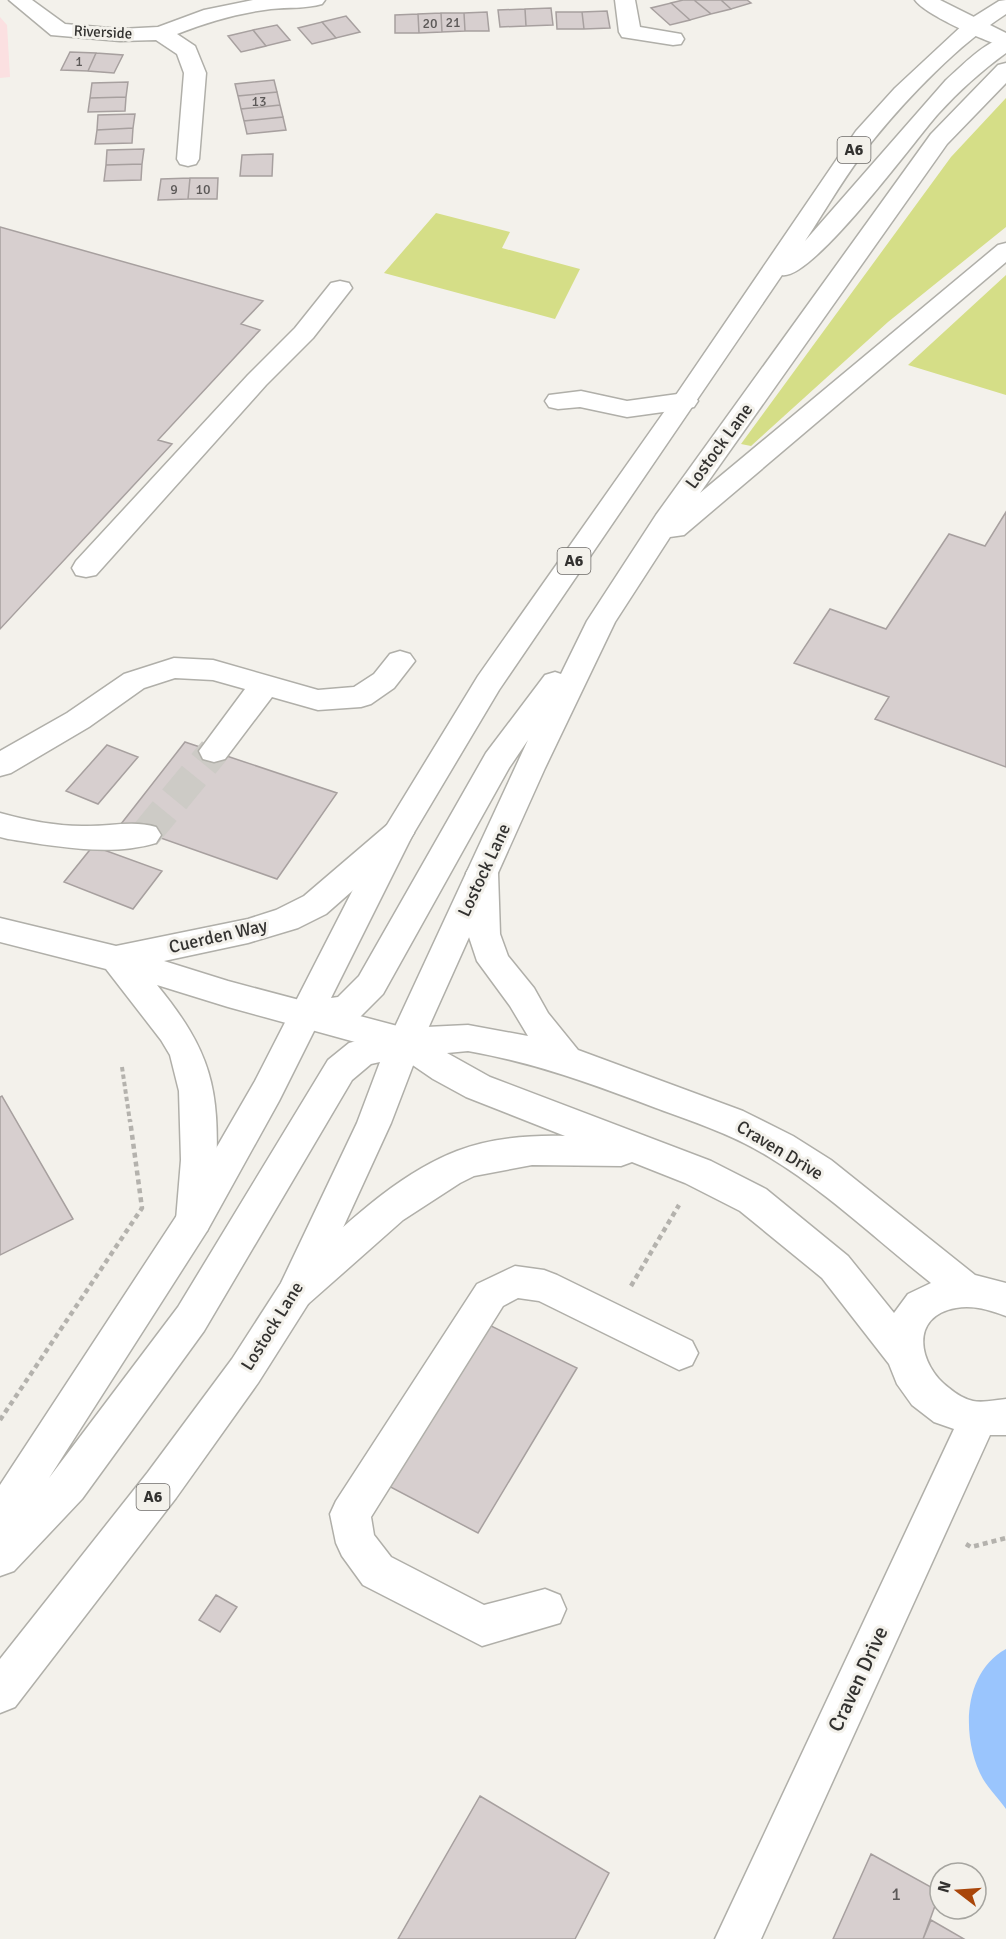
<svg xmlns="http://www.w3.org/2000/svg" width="1006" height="1939" viewBox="0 0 1006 1939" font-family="Signika,sans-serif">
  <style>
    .industrial { fill: #fbe0e1 }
    .green { fill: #d5de87 }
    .water { fill: #9ac5fd }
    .building { fill: #d7cfcf; stroke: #a7a09f; stroke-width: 1.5 }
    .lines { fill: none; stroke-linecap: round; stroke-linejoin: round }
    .minor-tunnel { stroke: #cdcbc6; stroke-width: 31; stroke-dasharray: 31 15; stroke-linecap: butt }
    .minor-casing { stroke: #b0afa9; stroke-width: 3 }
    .major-casing { stroke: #b0afa9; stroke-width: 3 }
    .highway-casing { stroke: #b0afa9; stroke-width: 3 }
    .path-far1 { stroke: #b4b2ad; stroke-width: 4; stroke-dasharray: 4.5 3; stroke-linecap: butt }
    .path { stroke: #b4b2ad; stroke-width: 4.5; stroke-dasharray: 5 4; stroke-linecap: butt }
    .minor { fill: #fff; fill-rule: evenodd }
    .major { fill: #fff; fill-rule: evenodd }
    .highway { fill: #fff; fill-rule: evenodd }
    .labels { text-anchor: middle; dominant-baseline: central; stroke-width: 6; stroke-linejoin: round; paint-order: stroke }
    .far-number-label { font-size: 14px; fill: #5c5958 }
    .far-street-label { font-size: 15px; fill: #333230; stroke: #f3f1eb }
    .shield { fill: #f3f1eb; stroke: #6d6b68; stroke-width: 1.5 }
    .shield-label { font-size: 16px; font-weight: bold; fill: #333230 }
    .street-label { font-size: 18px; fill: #333230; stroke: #f3f1eb }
    .near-number-label { font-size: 18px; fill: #5c5958 }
    .near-street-label { font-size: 21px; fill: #333230; stroke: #f3f1eb }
  </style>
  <rect width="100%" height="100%" fill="#f3f1eb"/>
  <path class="industrial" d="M0 17 7 25 10 77 0 78Z"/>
  <path class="green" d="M1006 98V227L888 322 751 446 741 444 951 157Z
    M436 213 510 232 502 248 580 269 555 319 384 273Z
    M1006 275V395L908 365Z"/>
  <path class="water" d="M1006 1649V1809C999 1799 989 1789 983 1779 961 1739 962 1673 1006 1649Z"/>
  <path class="building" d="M683 0H694L711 14 690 20 671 3Z
    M694 0H721L731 9 711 14Z
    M721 0H747L751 3 731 9Z
    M671 3 690 20 670 25 651 8Z
    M551 8 553 25 526 26 525 9Z
    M525 9 526 26 500 27 498 10Z
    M607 11 610 28 584 29 582 12Z
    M487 12 489 31H465L464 13Z
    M556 12H582L584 29H557Z
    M441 13 442 32 419 33 418 14Z
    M441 13H464L465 31 442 32Z
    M418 14 419 33H395V15Z
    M346 16 360 32 336 38 322 22Z
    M322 22 336 38 312 44 298 28Z
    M277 25 290 40 266 46 253 30Z
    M253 30 266 46 241 52 228 36Z
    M70 52 96 53 88 71 61 70Z
    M96 53 123 55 114 73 88 71Z
    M274 80 277 92 238 96 235 84Z
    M128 82 126 97 90 98 92 83Z
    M277 92 280 105 241 109 238 96Z
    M126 97 125 111 88 112 90 98Z
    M280 105 283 117 244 121 241 109Z
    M135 114 133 128 97 130 98 115Z
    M283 117 286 130 247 134 244 121Z
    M133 128 132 143 95 144 97 130Z
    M144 149 142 164 106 165 107 150Z
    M273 154 272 176H240L242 155Z
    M142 164 141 180 104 181 106 165Z
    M190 178 188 199 158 200 161 179Z
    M190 178H218L217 199H188Z
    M0 227 263 301 241 324 260 330 158 440 172 444 0 629Z
    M1006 512V767L875 719 889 697 794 663 830 609 886 629 949 534 985 546Z
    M185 742 337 793 277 879 121 824Z
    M107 745 138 757 98 804 66 791Z
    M93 846 162 871 133 909 64 882Z
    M2 1096 73 1219 0 1255V1097Z
    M483 1322 577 1368 478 1533 381 1482Z
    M216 1595 237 1607 220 1632 199 1620Z
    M480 1796 609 1873 575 1939H398Z
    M871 1854 940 1892 923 1939H833Z
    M931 1920 964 1939H923Z"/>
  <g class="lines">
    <path class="minor-tunnel" d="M145 835 214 751"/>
    <g class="minor-casing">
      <path id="minor" d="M9 0H32L65 24 120 29 158 27 204 10 253 0H325L322 4C306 9 288 7 271 9 238 13 208 22 177 34L195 46 206 73 199 159 196 164 188 166 180 164 177 159 184 73 177 54 156 40 120 41 51 35Z
        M615 0H635L640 27 681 34 684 39 681 44 673 45 622 37 619 32Z
        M340 281 349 283 352 288 313 338 266 385 96 575 86 577 76 575 72 568 76 561 248 375 295 328 331 283Z
        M581 391 627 401 685 393 694 395 698 401 694 407 685 409 627 417 580 407 558 409 549 407 545 401 549 395Z
        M400 651 410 654 415 661 394 688 371 704 361 707 318 710 272 697 225 759 214 762 203 759 199 751 245 689 213 680 175 678 144 688 89 727 11 773 0 776V751L67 713 124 674 174 658 213 660 318 690 354 687 374 674 390 654Z
        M0 813C25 820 56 826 82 826 107 827 133 820 156 827L161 835 156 843C110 857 54 846 8 839L0 837Z
        M398 821 409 825 414 833 409 841 326 914 298 928 248 943 164 961 228 981 405 1028 468 1025 528 1036 510 1006 477 961 468 934 466 873 471 865 482 861 493 865 498 873 500 934 508 956 534 988 548 1013 578 1050 743 1111 793 1136 831 1160 975 1275 1006 1283V1316C989 1310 974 1305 956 1308 909 1316 918 1365 949 1388 956 1394 964 1399 973 1401 983 1403 996 1400 1006 1399V1435H990L761 1939H715L954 1429 934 1422 912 1405 897 1384 889 1364 822 1278 740 1211 685 1183 632 1162 621 1166 532 1165 474 1176 460 1183 403 1220 308 1304 295 1309 282 1304 276 1293 282 1282C336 1235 390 1177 457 1151 491 1138 530 1135 565 1136L466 1097 433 1079 395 1053 228 1007 157 985C211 1051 220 1088 216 1172 215 1192 215 1213 207 1231L194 1235 181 1231 176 1220 181 1160 179 1091 170 1055 161 1040 106 969 0 942V918L116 946 248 919 276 910 304 896 387 825ZM468 1051C536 1063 592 1084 656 1108 694 1122 734 1135 769 1157 827 1192 878 1241 931 1283L908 1294 894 1313 848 1256 766 1189 711 1161 490 1077 447 1053Z
        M515 1266 544 1270 557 1275 692 1341 698 1353 692 1365 679 1370 539 1301 518 1298 503 1306 371 1517 374 1535 391 1557 484 1605 545 1589 560 1595 566 1609 560 1623 482 1646 363 1585 342 1556 336 1543 330 1514 336 1501 477 1284Z"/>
    </g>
    <g class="major-casing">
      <path id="major" d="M915 0H940L1006 33V47C988 43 924 14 915 0Z"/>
    </g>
    <g class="highway-casing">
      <path id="highway" d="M1006 0V14C959 44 909 96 874 139 848 170 827 208 805 241L946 80C963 65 984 42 1006 37V53C981 71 959 91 938 114 914 141 812 281 782 275L499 690 412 836 331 998 338 997 359 976 486 753 545 675 555 672 561 674 587 621 656 515 931 134 998 65 1006 63V83L947 144 700 493 998 245 1006 243V262L684 535 670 537 615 622 545 768 422 1042 391 1123 308 1304 258 1383 176 1498 15 1707 0 1713V1659L148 1472 232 1359 281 1283 357 1123 380 1062 371 1064 352 1080 204 1331 82 1499 14 1571 0 1576V1485L181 1209 255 1081 382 833 478 676 676 395 856 131 895 88 967 21 999 1ZM528 740 393 1031 349 1043 328 1060 178 1307 49 1478 207 1231 279 1101 316 1027 359 1018 383 994 509 768Z"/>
    </g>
    <path class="path-far1" d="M122 1067 130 1122"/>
    <path class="path" d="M631 1286 679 1205
      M0 1420 142 1208 130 1120
      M966 1544 971 1547 1006 1538"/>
    <use href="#minor" class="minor"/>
    <use href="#major" class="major"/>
    <use href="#highway" class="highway"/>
  </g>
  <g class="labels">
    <g class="far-number-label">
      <text x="453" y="22">21</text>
      <text x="430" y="23">20</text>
      <text x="79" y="61">1</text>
      <text x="259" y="101">13</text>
      <text x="174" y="189">9</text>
      <text x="203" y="189">10</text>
    </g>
    <g class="far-street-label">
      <text transform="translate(103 32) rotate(3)">Riverside</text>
    </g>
    <g class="shield">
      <rect x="837.5" y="137" width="33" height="26" rx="4.5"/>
      <rect x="557.5" y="548" width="33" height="26" rx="4.5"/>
      <rect x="136.5" y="1484" width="33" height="26" rx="4.5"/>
    </g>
    <g class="shield-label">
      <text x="854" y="150">A6</text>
      <text x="574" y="561">A6</text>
      <text x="153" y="1497">A6</text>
    </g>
    <g class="street-label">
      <text transform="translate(719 446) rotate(-54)">Lostock Lane</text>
      <text transform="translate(484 870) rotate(-65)">Lostock Lane</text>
      <text transform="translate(218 936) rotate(-13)">Cuerden Way</text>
      <text transform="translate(780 1150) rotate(31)">Craven Drive</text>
      <text transform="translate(272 1326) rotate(-58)">Lostock Lane</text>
    </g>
    <g class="near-number-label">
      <text x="896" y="1894">1</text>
    </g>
    <g class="near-street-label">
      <text transform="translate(858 1679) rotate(-65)">Craven Drive</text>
    </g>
  </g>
  <g transform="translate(958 1891) rotate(287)"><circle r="28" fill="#f3f1eb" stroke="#a6a5a0" stroke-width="1.5"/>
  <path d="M0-4.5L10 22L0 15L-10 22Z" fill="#a9460a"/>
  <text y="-9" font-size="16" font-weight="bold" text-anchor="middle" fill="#333230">N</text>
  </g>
</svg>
